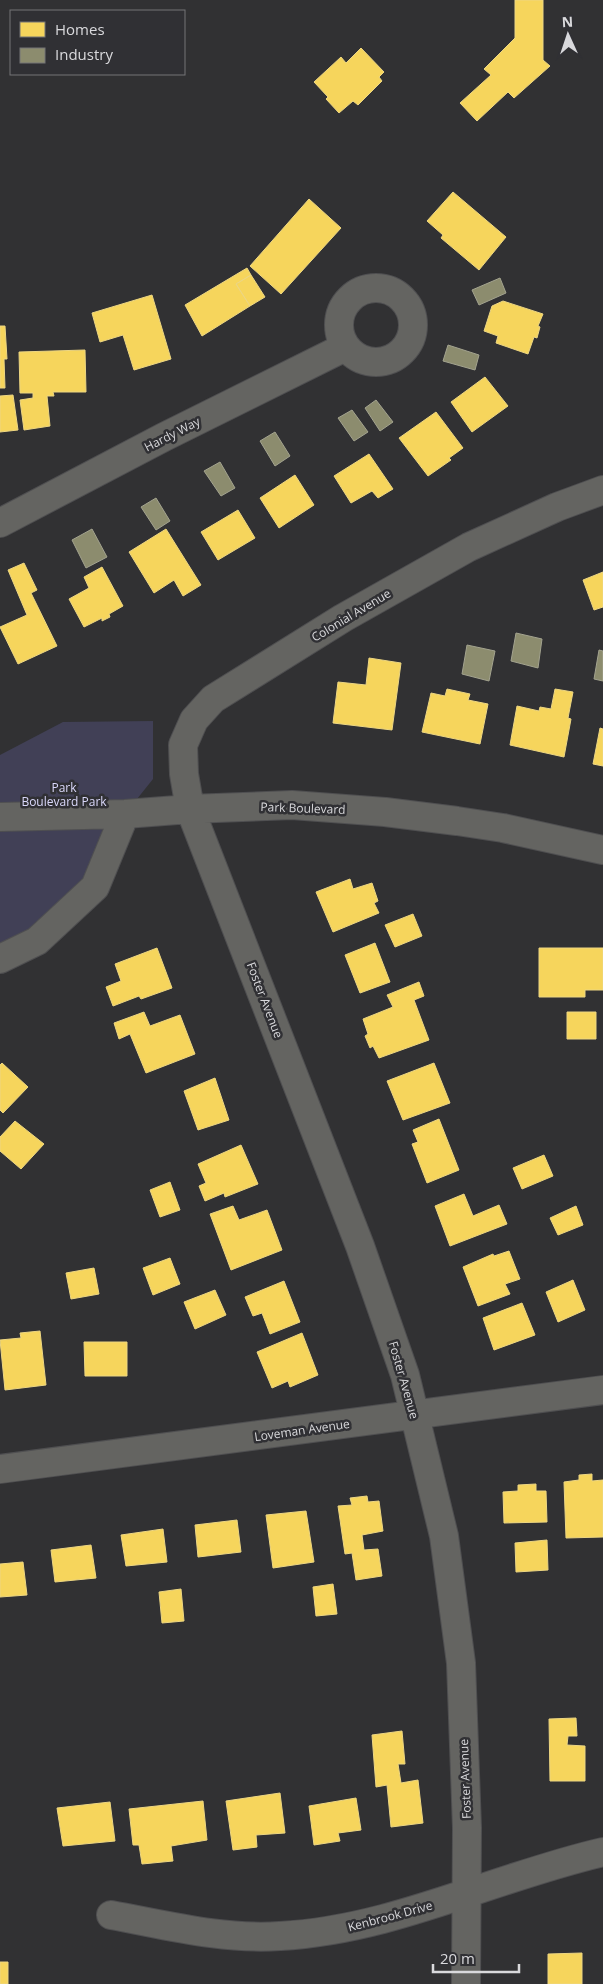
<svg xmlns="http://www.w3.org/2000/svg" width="603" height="1984" viewBox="0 0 603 1984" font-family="'Open Sans',sans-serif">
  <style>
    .green { fill: #414056 }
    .homes { fill: #f6d55c; stroke: #edd682 }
    .industry { fill: #8c8c6e; stroke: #a3a38f }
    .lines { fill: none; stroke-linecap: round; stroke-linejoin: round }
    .street-casing { stroke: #4f4f51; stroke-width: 30 }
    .street { stroke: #646461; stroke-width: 28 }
    .labels { text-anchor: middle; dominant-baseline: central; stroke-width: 5; stroke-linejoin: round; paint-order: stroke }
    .street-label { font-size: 12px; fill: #d9d9dc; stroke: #303034 }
    .park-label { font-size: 12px; fill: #dad8fa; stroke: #303034 }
  </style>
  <rect width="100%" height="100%" fill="#313133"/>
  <path class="green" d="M153 721V779L125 814 95 887 0 959V755L63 722Z"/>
  <path class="homes" d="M515 0H543V60L550 66 514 98 508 92 477 121 460 103 491 75 484 69 515 38Z
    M361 48 384 72 379 77 382 81 358 105 353 101 339 113 326 99 328 97 314 82 341 57 346 63Z
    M453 192 506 237 479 270 441 238 443 235 427 221Z
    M309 199 341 228 281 294 250 266Z
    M247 268 251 275 236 284 250 306 202 336 185 305Z
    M251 275 265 297 250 306 236 284Z
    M152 295 171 359 134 370 123 335 100 342 92 313Z
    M503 301 543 314 538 326 540 327 537 338 534 337 528 354 496 343 498 336 484 331 492 306Z
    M0 326H5L7 359H4L5 388H0Z
    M85 350 86 392H53L54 396H47L50 426 24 430 20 400 33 398V393H20L19 352Z
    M485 377 508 406 472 432 451 402Z
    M13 395 18 430 0 432V396Z
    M436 412 463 448 449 458 451 460 428 476 399 438Z
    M369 454 393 489 378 498 372 491 351 503 334 476Z
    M295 475 314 505 279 528 260 498Z
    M238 510 255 538 218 560 201 532Z
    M166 529 201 585 183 596 174 580 154 593 129 552Z
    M24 563 37 590 31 593 57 646 18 664 0 627 27 615 8 570Z
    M102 567 123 606 109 614 110 617 102 621V618L84 627 69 599 89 588 84 577Z
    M603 572V607L594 610 583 580Z
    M369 658 401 663 392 730 333 723 338 682 366 685Z
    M447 689 470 694 468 700 488 704 480 744 422 732 431 693 445 696Z
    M555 689 573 692 568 718 571 719 564 757 510 745 517 706 539 711 540 707 551 709Z
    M600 728 603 729V766L593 764Z
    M350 879 353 889 372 883 378 901 374 903 379 913 333 932 316 892Z
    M413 914 422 936 395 947 385 925Z
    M375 943 390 982 360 993 345 955Z
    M157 948 172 988 141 999 139 996 113 1006 106 987 121 981 115 964Z
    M539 948H603V990H585V997H539Z
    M419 982 424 996 414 1000 429 1040 379 1058 373 1046 370 1048 365 1036 368 1034 363 1019 393 1007 387 995Z
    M144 1012 150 1026 180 1015 195 1054 146 1073 130 1034 119 1039 114 1023Z
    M567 1012H596V1039H567Z
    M2 1063 28 1087 3 1113 0 1110V1065Z
    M434 1063 450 1103 403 1120 387 1081Z
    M215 1078 229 1120 198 1130 184 1091Z
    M439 1119 459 1170 427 1183 412 1144 418 1142 413 1130Z
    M15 1121 44 1144 21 1169 0 1151V1137Z
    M241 1145 258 1184 225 1197 224 1193 205 1201 199 1186 206 1183 198 1164Z
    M544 1155 553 1176 522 1189 513 1168Z
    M170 1182 180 1210 160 1217 150 1190Z
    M464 1194 473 1216 499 1205 507 1224 450 1246 435 1206Z
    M233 1206 239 1220 267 1210 282 1250 231 1270 210 1214Z
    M576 1206 583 1225 558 1235 550 1218Z
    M509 1251 520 1279 505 1284 510 1294 478 1306 463 1267 493 1254 494 1256Z
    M170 1258 180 1284 153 1295 143 1268Z
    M94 1268 99 1294 71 1299 66 1273Z
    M573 1280 585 1310 558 1322 546 1292Z
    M284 1281 300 1322 270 1334 262 1313 253 1316 245 1297Z
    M215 1290 226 1315 195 1329 184 1302Z
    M522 1303 535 1335 494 1350 483 1318Z
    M40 1331 46 1385 5 1390 0 1340 21 1338 20 1333Z
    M302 1333 318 1375 290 1387 288 1381 272 1388 257 1352Z
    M84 1342H127V1376H85Z
    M592 1474V1481L603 1480V1537L566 1538 564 1482 579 1480V1475Z
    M536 1484V1491H546L547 1522 504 1523 503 1492 518 1491V1485Z
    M367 1496 368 1502 379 1501 383 1531 362 1535 364 1550 378 1549 382 1576 356 1580 352 1553 345 1554 338 1506 352 1505 350 1498Z
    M306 1511 314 1562 273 1568 266 1515Z
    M237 1520 241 1552 198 1557 195 1525Z
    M163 1529 167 1562 126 1566 121 1535Z
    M547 1540 548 1570 516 1572 515 1543Z
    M91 1545 96 1578 55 1582 51 1550Z
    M23 1562 27 1595 0 1597V1564Z
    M333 1584 337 1614 316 1616 313 1587Z
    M181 1589 184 1621 162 1623 159 1592Z
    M576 1718 577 1736H568L567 1745 585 1746V1781H550L549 1719Z
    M402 1731 405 1764H398L401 1783 418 1780 423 1823 391 1827 387 1785 376 1787 372 1735Z
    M280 1793 285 1833 256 1835 257 1847 233 1850 226 1801Z
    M356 1798 361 1830 338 1833 340 1841 314 1845 309 1806Z
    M203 1801 207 1840 171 1846 173 1861 142 1864 139 1845H133L129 1809Z
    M110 1802 115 1841 63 1846 57 1808Z
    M582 1953V1984H548V1954Z
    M0 1962H8V1984H0Z"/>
  <path class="industry" d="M500 278 506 293 479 305 472 290Z
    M448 345 479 355 475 370 443 361Z
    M376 400 393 422 380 431 365 408Z
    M352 410 368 432 354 441 338 418Z
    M275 432 290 456 275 466 260 441Z
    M220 462 235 488 221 496 204 471Z
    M156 498 170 521 156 530 141 507Z
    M92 529 107 557 86 568 72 540Z
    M516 633 542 639 538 668 511 661Z
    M467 645 495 651 489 681 462 674Z
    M599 650 603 651V681L594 679Z"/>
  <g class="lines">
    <g class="street-casing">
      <path id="street" d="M339 325a37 37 0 1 1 74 0a37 37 0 1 1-74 0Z
        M0 523 164 437 345 347
        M0 817 125 814 190 809 292 805 385 812 457 821 503 828 603 850
        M0 959 37 941 95 887 125 814
        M0 1469 603 1390
        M111 1915C166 1925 223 1940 280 1936 393 1930 494 1877 603 1852
        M466 1984 467 1828 461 1663 444 1536 405 1375 360 1246 190 809 184 774 183 745 194 720 213 699 343 618 469 547 557 507 603 490"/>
    </g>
    <use href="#street" class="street"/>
  </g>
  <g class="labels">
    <g class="street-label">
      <text transform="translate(172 434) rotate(-27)">Hardy Way</text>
      <text transform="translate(351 615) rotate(-31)">Colonial Avenue</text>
      <text transform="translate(303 808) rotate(2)">Park Boulevard</text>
      <text transform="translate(265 1000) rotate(69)">Foster Avenue</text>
      <text transform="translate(404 1380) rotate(74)">Foster Avenue</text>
      <text transform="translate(302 1430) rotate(-8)">Loveman Avenue</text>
      <text transform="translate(465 1779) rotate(-92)">Foster Avenue</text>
      <text transform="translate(390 1916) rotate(-15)">Kenbrook Drive</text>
    </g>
    <g class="park-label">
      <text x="64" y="787">Park<tspan x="64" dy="14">Boulevard Park</tspan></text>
    </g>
  </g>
  <rect x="10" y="10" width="175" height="65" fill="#303034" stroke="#747477"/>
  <rect x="20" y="22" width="25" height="15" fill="#f6d55c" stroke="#747477"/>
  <text x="55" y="35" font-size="15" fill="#d9d9dc">Homes</text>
  <rect x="20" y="48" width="25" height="15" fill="#8c8c6e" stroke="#747477"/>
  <text x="55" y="60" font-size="15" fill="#d9d9dc">Industry</text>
  <g transform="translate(568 35) rotate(357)" stroke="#303034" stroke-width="4" paint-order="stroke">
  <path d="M0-4L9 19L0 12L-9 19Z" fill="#d9d9dc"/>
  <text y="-8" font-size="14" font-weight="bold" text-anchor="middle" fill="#d9d9dc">N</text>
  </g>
  <path d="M433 1964v8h86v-8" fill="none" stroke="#d9d9dc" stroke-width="2.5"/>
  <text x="440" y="1964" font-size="15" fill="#d9d9dc" stroke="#303034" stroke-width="4" paint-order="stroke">20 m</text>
</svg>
